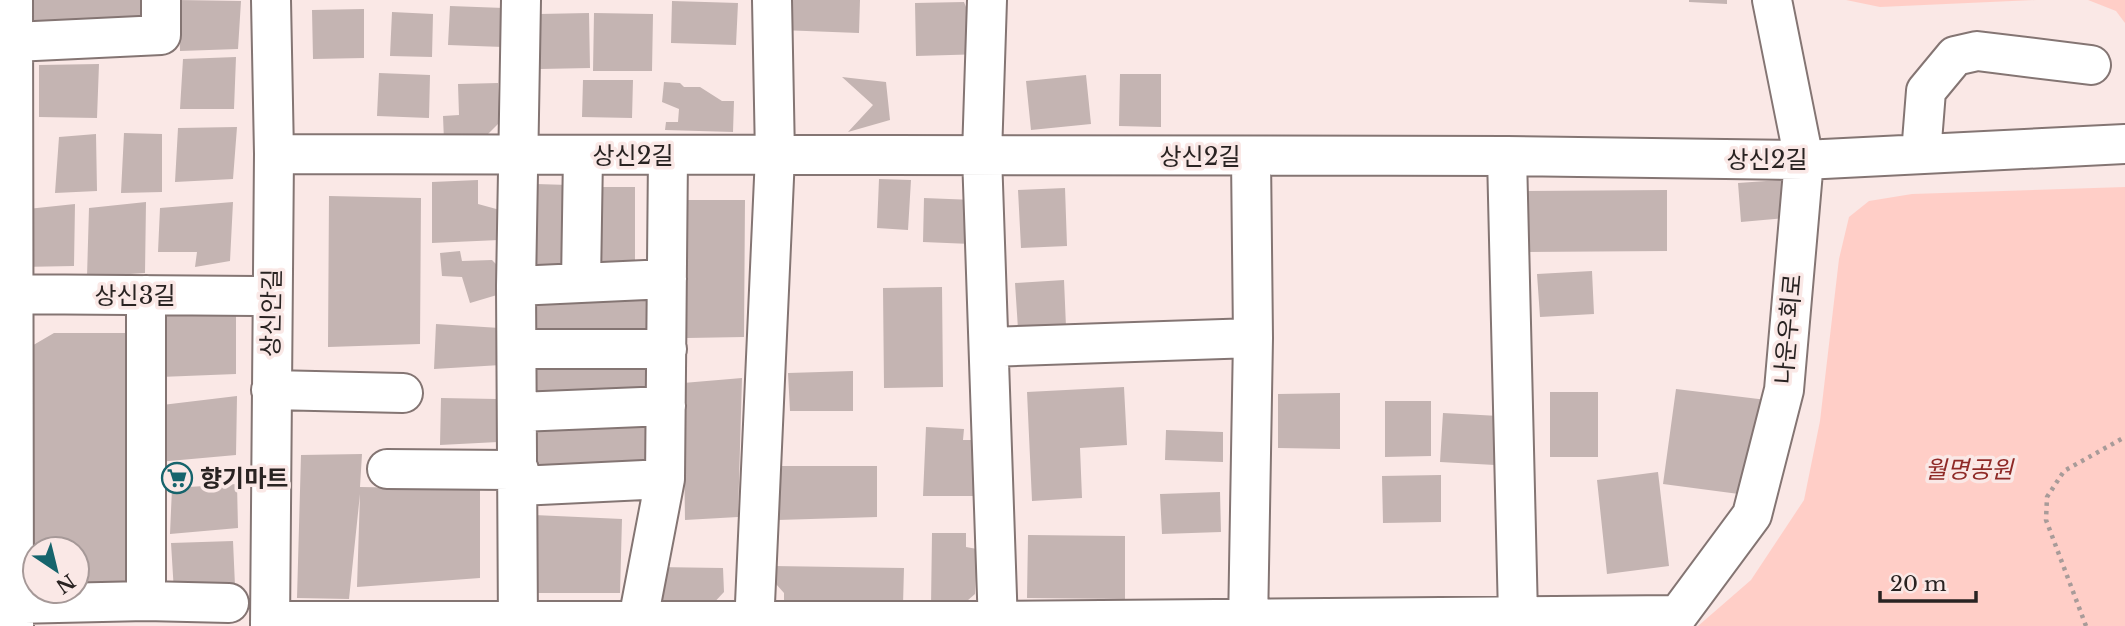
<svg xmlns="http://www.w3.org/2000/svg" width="2125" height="626" viewBox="0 0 2125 626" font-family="'Libre Baskerville','Noto Sans KR',serif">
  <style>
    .green { fill: #ffcec7 }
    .building { fill: #c4b4b2 }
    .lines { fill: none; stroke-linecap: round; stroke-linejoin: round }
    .minor-casing { stroke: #847573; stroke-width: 42 }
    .path { stroke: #a89b99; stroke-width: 4.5; stroke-dasharray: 3.5 5; stroke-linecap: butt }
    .minor { stroke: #fff; stroke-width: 38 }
    .labels { text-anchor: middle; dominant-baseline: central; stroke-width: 7; stroke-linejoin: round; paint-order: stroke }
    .street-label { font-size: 24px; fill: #292322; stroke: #fae8e6 }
    .park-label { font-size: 24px; font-style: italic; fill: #8f2926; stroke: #fae8e6 }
    .poi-label { font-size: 24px; font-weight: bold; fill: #292322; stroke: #fae8e6; text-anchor: start }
  </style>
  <rect width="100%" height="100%" fill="#fae8e6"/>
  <path class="green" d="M1846 0H2036L1880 7Z
    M2088 0H2125V23L2116 11Z
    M2125 187V626H1698L1751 580 1804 500 1820 421 1839 259 1849 217 1869 201 1912 194Z"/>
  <path class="building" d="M28 0H153V24L27 25Z
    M178 0 241 1 238 49 180 51Z
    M781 0H860L859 33 780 30Z
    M1689 0H1727V4L1689 2Z
    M672 1 738 3 736 45 671 43Z
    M964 2 985 54 916 56 915 3Z
    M450 6 504 8 503 47 448 45Z
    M364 9V58L313 59 312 10Z
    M392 12 433 14 432 57 390 56Z
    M589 13 590 68 540 69 539 14Z
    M594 13 653 14 652 71H593Z
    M236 57 234 109H180L183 59Z
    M99 64 97 118 39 117V65Z
    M379 73 430 75 429 118 377 116Z
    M1120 74H1161V127L1119 126Z
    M1086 75 1091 124 1031 130 1026 81Z
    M842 77 886 82 890 120 848 132 873 105Z
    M583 80H633L632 118 582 117Z
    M664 82 680 83 684 87H700L722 101H734L733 132 665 130 666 122H678L679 109 662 102Z
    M498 83 499 123 483 139 444 141 443 116 459 115 458 84Z
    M237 127 233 179 175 182 178 128Z
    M124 133 162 134V192L121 193Z
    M96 134 97 191 55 193 59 137Z
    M879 179 911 180 908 230 877 228Z
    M1794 179 1797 217 1741 222 1738 183Z
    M478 180V204L500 210 499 240 432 243V182Z
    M536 184 569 185 570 275 528 270Z
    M592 187H635V272L590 274Z
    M1065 188 1067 246 1021 248 1018 190Z
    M1667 190V251L1526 252V191Z
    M329 196 421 198 420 344 328 347Z
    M924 198 974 200 971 244 923 242Z
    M683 200H745L744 337 687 338V316L679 314Z
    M146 202 145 273 87 277 89 208Z
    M233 202 230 261 195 267 197 252H158L160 208Z
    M75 204 74 266 20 267 18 210Z
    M460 251 462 261 492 260 499 267 497 295 470 303 462 277 442 276 440 253Z
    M1592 271 1594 314 1540 317 1537 274Z
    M1064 280 1066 327 1018 329 1015 283Z
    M942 287 943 387 884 388 883 288Z
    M652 291 651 328 529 335 526 298Z
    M236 313V374L160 377 167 315Z
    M436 324 500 328 501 365 434 369Z
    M54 333H132L133 590H77V549H35V591H32L30 347Z
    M528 360 649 362 650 397 530 398Z
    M853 371V411H790L788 373Z
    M742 378 738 517 685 520 683 383Z
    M1124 387 1127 445 1080 448 1082 498 1032 501 1027 392Z
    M1676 389 1767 400 1754 496 1663 484Z
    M1550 392H1598V457H1550Z
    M1340 393V449L1278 448V394Z
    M237 396 236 455 158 462 162 405Z
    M441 398 497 399 498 442 440 445Z
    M1385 401H1431V456L1385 457Z
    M1443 413 1499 416 1495 465 1440 462Z
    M660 420 659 463 528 465 526 424Z
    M926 427 964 429 963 440H978V496H923Z
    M1166 430 1223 432V462L1165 460Z
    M362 454 360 487 480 489V578L357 587 360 494 349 599 297 598 301 455Z
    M779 466H877V517L777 520Z
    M1658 472 1669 566 1607 574 1597 480Z
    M1441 475V522L1383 523 1382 476Z
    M237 484 238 528 170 534 172 488Z
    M1220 492 1221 532 1162 534 1160 494Z
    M534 515 622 519 620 593H536Z
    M932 533H966V547L977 549 975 594 960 607H931Z
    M1028 535 1125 536V599L1027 598Z
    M233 541 235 586 174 592 171 543Z
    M773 566 904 568 903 605 784 607V593L776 584Z
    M656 567 723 568 724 592 708 609 660 607Z"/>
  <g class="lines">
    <g class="minor-casing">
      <path id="minor" d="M13 0 14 626
        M987 0 982 155 998 626
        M14 42 161 35V0
        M274 154 1507 156 1804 160 2125 144
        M1921 154 1926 91 1955 56 1977 51 2091 65
        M1507 156 1518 616
        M581 283 583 155
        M516 286 667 279
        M0 294 271 296
        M146 295V601L229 603
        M990 347 1253 338
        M518 349H667
        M271 390 403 393
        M519 412 666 406
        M387 469 519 470
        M519 486 665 479 668 155
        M14 604 146 601
        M638 620 665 479
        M270 621H998L1678 615
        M270 626 274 154 271 0
        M518 626 516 286 521 0
        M754 626 775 156 772 0
        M1248 626 1253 338 1251 157
        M1663 626 1678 615 1752 515 1784 390 1804 160 1772 0"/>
    </g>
    <path class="path" d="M2086 626 2046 520 2047 497 2064 471 2125 437"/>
    <use href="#minor" class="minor"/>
  </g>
  <defs>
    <g id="supermarket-ring" transform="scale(1.575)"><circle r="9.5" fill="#fae8e6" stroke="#16646c" stroke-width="1.5"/><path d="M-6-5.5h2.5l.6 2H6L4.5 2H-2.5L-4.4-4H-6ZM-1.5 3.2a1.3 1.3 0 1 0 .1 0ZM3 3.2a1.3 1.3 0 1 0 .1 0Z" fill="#16646c"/></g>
  </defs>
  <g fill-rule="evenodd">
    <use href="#supermarket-ring" x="177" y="478"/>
  </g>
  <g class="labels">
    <g class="street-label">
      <text x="633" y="155">상신2길</text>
      <text x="1200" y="156">상신2길</text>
      <text x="1767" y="159">상신2길</text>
      <text x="135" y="295">상신3길</text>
      <text transform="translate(271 313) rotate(-89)">상신안길</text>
      <text transform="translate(1788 329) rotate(-85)">나운우회로</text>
    </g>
    <g class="park-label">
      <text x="1969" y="469">월명공원</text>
    </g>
    <g class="poi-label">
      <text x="200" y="478">향기마트</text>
    </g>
  </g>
  <g transform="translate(56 570) rotate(145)"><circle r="33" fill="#fae8e6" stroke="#a69998" stroke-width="2"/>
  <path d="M0-5L12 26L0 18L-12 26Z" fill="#16646c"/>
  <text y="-10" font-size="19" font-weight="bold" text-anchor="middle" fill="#292322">N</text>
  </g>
  <path d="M1880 591v10h96v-10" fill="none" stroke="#292322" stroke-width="3.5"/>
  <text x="1890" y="591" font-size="21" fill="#292322" stroke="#fae8e6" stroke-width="5" paint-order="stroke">20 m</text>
</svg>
